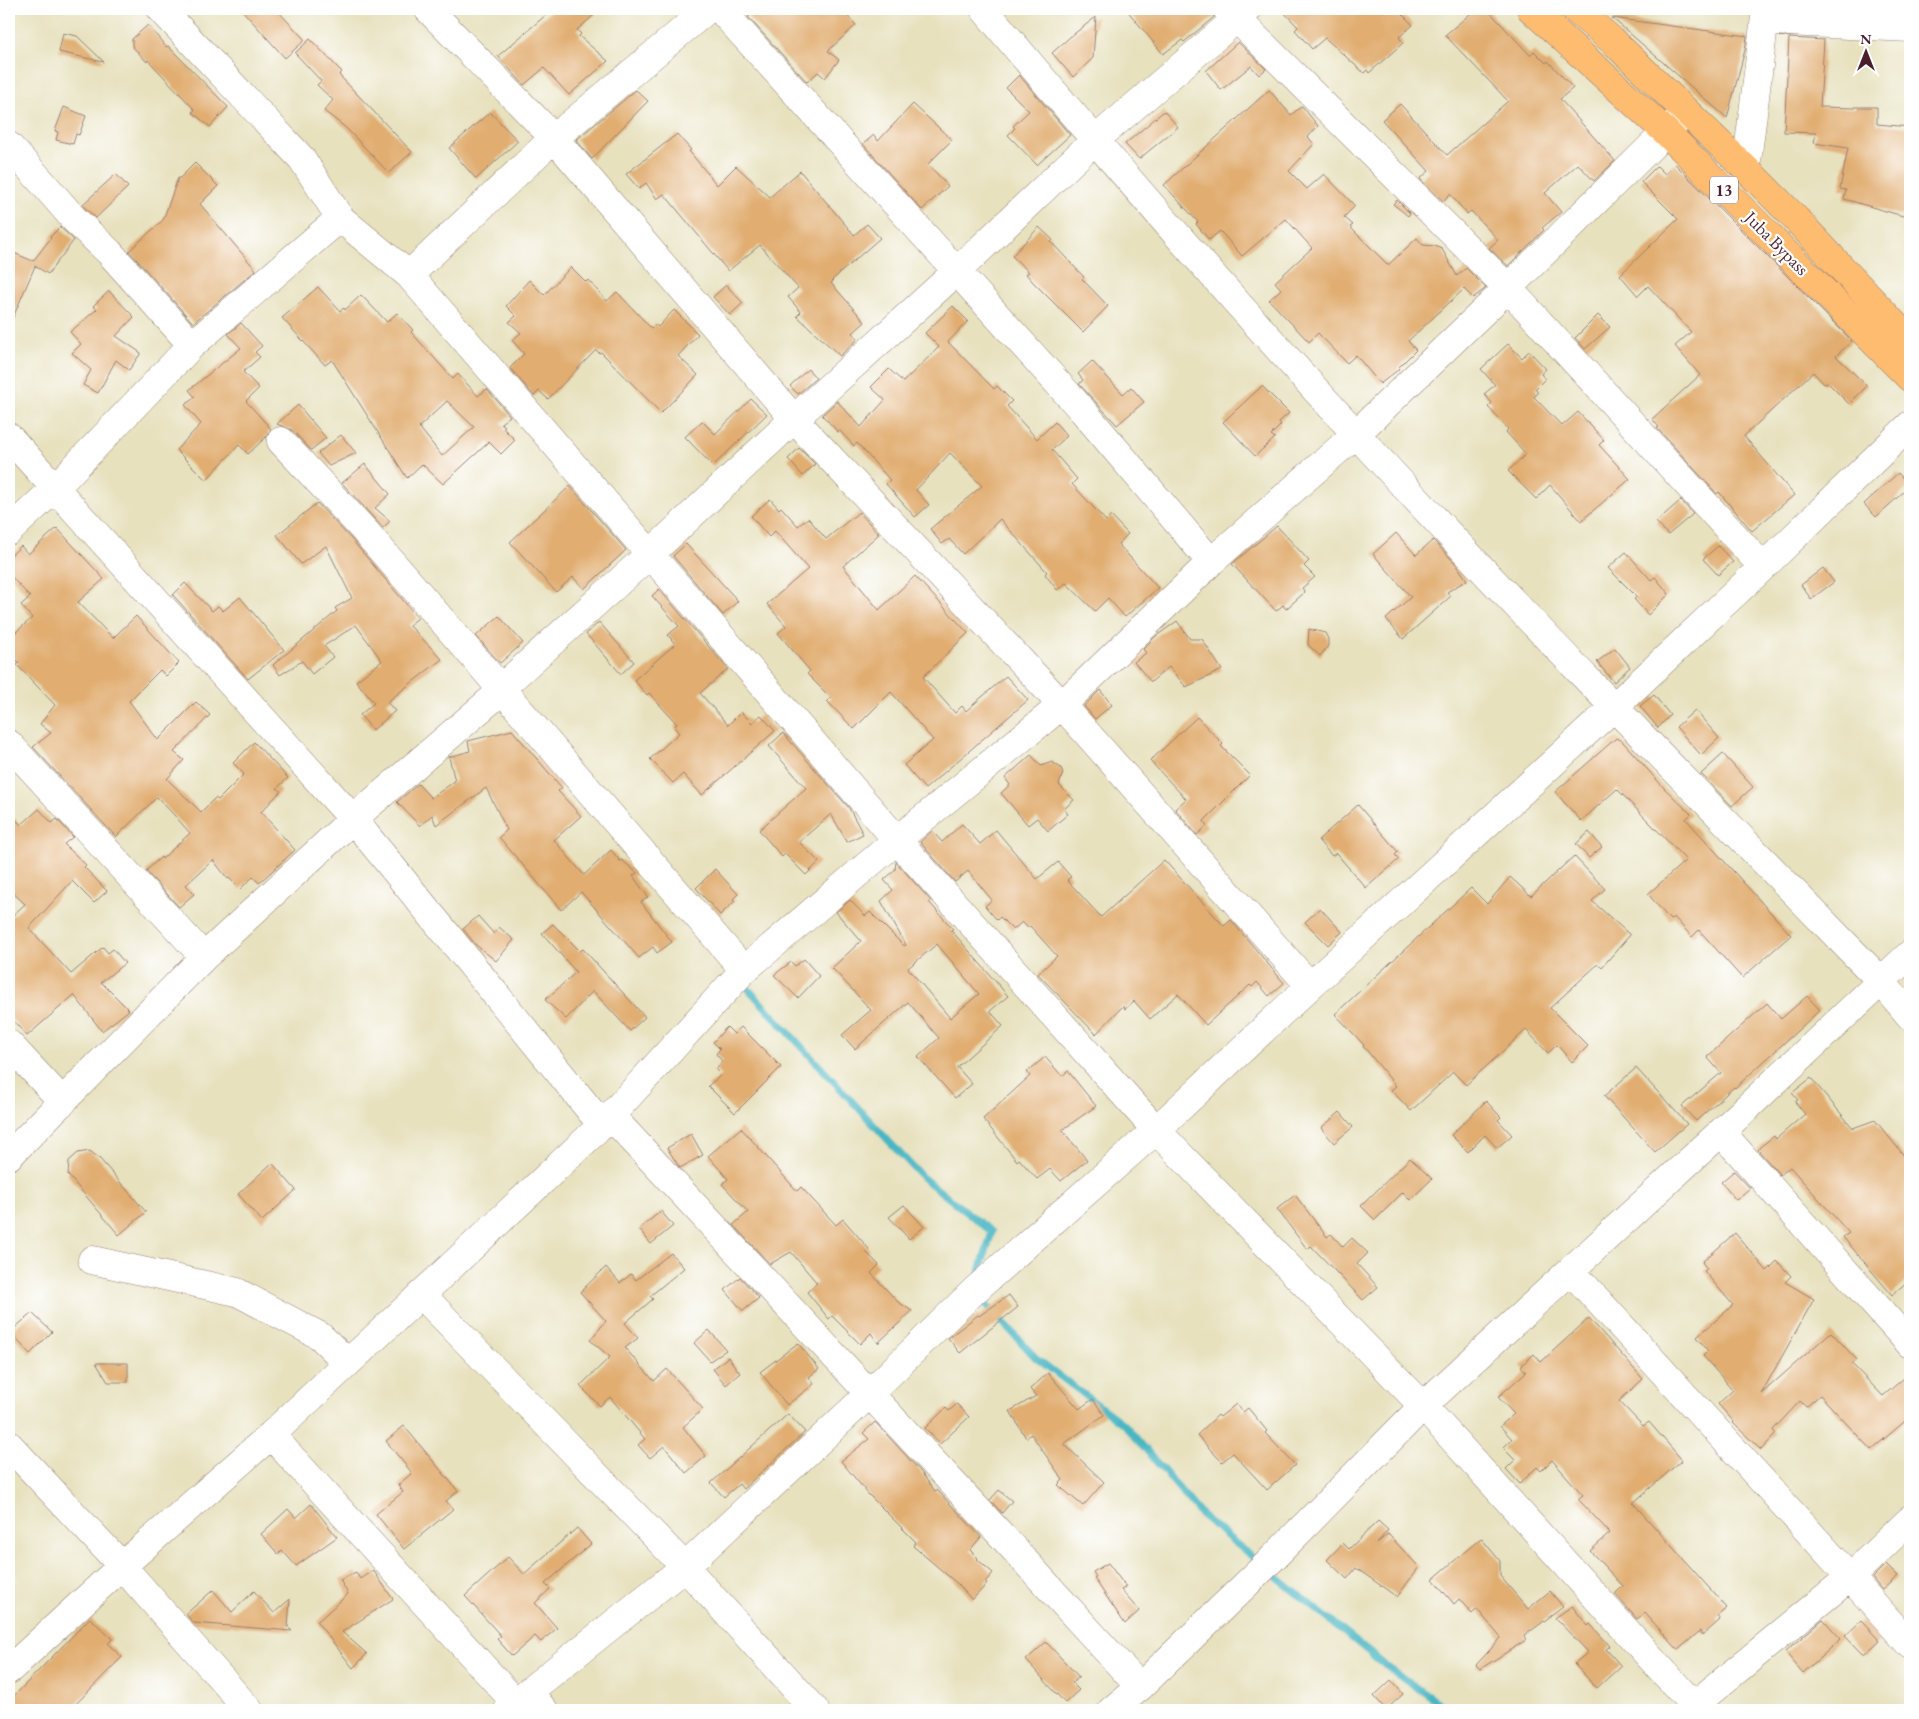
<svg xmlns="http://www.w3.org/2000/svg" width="1919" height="1719" viewBox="0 0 1919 1719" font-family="'EB Garamond',serif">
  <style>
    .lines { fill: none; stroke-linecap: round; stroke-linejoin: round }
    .stream { stroke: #48b6c3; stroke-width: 7 }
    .building { fill: #e1ad71; fill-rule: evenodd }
    .minor-casing { stroke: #988074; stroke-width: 29 }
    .major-casing { stroke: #988074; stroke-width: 29 }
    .minor { stroke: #fff; stroke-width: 28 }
    .major { stroke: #febc71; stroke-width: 28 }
    .labels { text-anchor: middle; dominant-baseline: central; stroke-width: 4.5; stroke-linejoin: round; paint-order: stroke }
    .shield { fill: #fff; stroke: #80626b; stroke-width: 1 }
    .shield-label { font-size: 16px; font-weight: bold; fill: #4a1f2b }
    .street-label { font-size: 18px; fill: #4a1f2b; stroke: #fff }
  </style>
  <rect width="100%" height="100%" fill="#fff"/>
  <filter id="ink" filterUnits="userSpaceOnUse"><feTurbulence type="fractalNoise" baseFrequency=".02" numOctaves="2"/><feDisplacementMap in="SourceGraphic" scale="10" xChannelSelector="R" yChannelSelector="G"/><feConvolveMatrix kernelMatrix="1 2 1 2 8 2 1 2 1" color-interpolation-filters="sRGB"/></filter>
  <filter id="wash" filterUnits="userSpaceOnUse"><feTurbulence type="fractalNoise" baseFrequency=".0096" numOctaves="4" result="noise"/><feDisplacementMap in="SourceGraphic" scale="20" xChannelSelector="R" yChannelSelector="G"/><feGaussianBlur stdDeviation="1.12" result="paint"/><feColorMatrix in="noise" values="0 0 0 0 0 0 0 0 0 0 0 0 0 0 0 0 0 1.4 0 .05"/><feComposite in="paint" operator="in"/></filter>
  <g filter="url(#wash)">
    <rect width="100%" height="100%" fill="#e7e1be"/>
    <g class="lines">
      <path class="stream" d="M741 981 922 1177 992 1232 979 1274
        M977 1295 1036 1358 1126 1426 1202 1516 1260 1563
        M1268 1570 1386 1666 1449 1710"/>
    </g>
    <g id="blocks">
      <path class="building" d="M241 9H276L305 40 285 58Z
        M553 9H601L577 30 581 34 579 36 608 61 569 95 544 68 524 85 498 56Z
        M758 9H841L856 25 828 51 839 60 825 78 818 72 807 82 748 17Z
        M1126 9H1212L1214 17 1184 42 1182 40 1163 54Z
        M1281 9H1397L1413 25 1399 37 1403 43 1369 73 1367 70 1364 73 1325 38 1312 49 1295 30 1298 27Z
        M1476 9H1487L1530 55 1534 51 1546 63 1548 61 1573 88 1560 99 1615 161 1594 181 1578 164 1545 193 1561 212 1542 228 1544 230 1508 266 1489 248 1498 240 1471 211 1467 214 1450 194 1443 201 1420 179 1429 171 1382 120 1400 104 1447 155 1508 101 1445 35Z
        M1096 17 1093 58 1073 77 1052 53 1070 37Z
        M1612 18 1747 36 1745 50 1727 118Z
        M148 25 166 47 168 46 228 107 210 127 192 112 195 110 148 60 147 62 132 46V39Z
        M63 33 77 36 104 62 59 52Z
        M1789 38 1824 40 1820 107 1855 108V107H1877V124L1910 127V218L1844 199 1846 190 1840 189 1848 148 1814 143 1816 133 1784 132Z
        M310 39 342 72 339 75 412 152 389 173 346 128 324 111 333 100 317 85 321 81 295 53Z
        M1238 42 1266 69 1259 75 1251 66 1221 90 1206 71Z
        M1019 75 1070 135 1037 165 1008 135 1015 128 1013 126 1029 111 1006 88Z
        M636 90 648 101 592 159 576 140Z
        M1269 90 1291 115 1302 106 1318 126 1308 137 1314 144 1289 171 1307 189 1324 174 1355 206 1344 217 1353 225 1350 227 1388 265 1417 238 1423 245 1435 246 1442 249 1457 276 1466 268 1486 288 1473 298 1464 289 1408 341 1416 350 1398 368 1399 369 1380 384 1356 355 1347 363 1318 333 1309 342 1269 300 1281 289 1275 282 1312 248 1286 219 1242 256 1220 231 1209 240 1196 224 1198 222 1164 185Z
        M913 104 952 140 928 164 948 186 922 210 863 144 874 135 878 141Z
        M64 107 86 116 79 135 76 134 73 144 56 140 58 132 55 131Z
        M1164 111 1178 127 1139 159 1125 144Z
        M490 112 518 141 476 179 449 148Z
        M677 134 691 150 689 151 717 185 736 166 770 197 800 171 854 235 867 224 880 238 832 280 833 281 831 283 865 322 853 333 858 339 840 356 797 316 801 312 788 297 798 288 760 245 728 271 664 194 657 199 646 183 639 189 626 174Z
        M195 163 218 186 200 204 256 270 193 323 129 251 163 220 178 178H180Z
        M1675 164 1852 341 1836 356 1867 386 1849 404 1827 382 1824 384 1813 372 1744 436 1794 495 1752 531 1719 492 1717 494 1657 428 1659 427 1652 419 1700 375 1675 346 1691 332 1648 286 1638 296 1620 275 1678 219 1641 182 1657 166 1665 174Z
        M116 174 128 187 96 218 82 205Z
        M1397 200 1410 213 1408 216 1393 204Z
        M60 227 74 240 48 274 35 266 9 327V251L33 261 51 238 50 237Z
        M1039 227 1053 240 1051 242 1084 277 1082 279 1108 306 1083 332 1033 282 1026 274 1029 272 1012 256Z
        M571 267 586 282 588 280 607 301 617 292 651 328 655 324 658 327 674 310 698 334 678 356 698 375 661 413 601 352 599 353 596 350 548 399 539 391 534 396 510 368 524 354 512 340 521 333 509 322 516 316 506 306 529 280 544 295Z
        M726 285 743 303 730 315 713 297Z
        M318 287 340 311 344 308 345 310 361 295 387 322 397 313 413 330 411 332 453 379 458 374 478 396 487 389 510 416 501 423 505 426 503 428 515 440 501 454 489 442 443 484 422 464 407 478 332 360 325 365 282 318ZM447 401 474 427 442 456 419 427Z
        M109 291 134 317 116 336 141 353 129 370 116 360 98 393 83 385 91 370 72 353 81 344 70 332 97 309 93 306Z
        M953 306 968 321 948 342 994 389 997 386 1012 401 1007 406 1037 439 1055 422 1067 436 1052 450 1077 479 1072 484 1106 521 1111 516 1128 534 1118 544 1158 588 1125 617 1108 598 1095 611 1066 583 1057 590 1045 574 1047 572 1000 519 963 554 949 539 942 544 930 529 982 486 950 453 916 490 929 505 915 517 886 484 890 480 857 443 854 446 840 431 838 432 822 415 837 401 861 427 885 400 871 387 889 369 903 382 939 347 925 333Z
        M1598 315 1610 327 1585 349 1575 338Z
        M241 323 262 346 255 352 260 357 243 372 259 388 246 401 271 429 266 437 248 454 239 445 206 480 176 450 201 424 185 405 195 397 189 390 241 348 228 334Z
        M1508 344 1522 358 1529 351 1546 369 1541 374 1545 379 1535 389 1538 393 1534 397 1562 426 1578 412 1604 440 1599 445 1630 479 1581 521 1550 485 1536 499 1508 471 1526 454 1506 432 1508 429 1488 407 1492 403 1484 394 1495 385 1481 369Z
        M1092 361 1123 394 1131 387 1144 402 1117 425 1079 384 1083 380 1078 374Z
        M808 369 816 378 798 394 790 386Z
        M1262 386 1289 413 1279 422 1281 425 1271 435 1275 438 1255 456 1223 422Z
        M751 399 767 414 713 466 685 437 702 421 715 434Z
        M298 405 326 438 311 450 292 430 277 424Z
        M341 435 356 453 329 466 318 453Z
        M799 448 815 464 803 476 788 459Z
        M365 464 390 494 375 508 390 521 383 528 342 483Z
        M1898 473 1910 486 1876 517 1864 504Z
        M570 486 626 550 584 589 573 577 556 592 510 542Z
        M770 499 779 509 781 507 798 526 808 518 826 539 859 512 879 534 843 566 879 610 915 576 968 633 923 677 955 713 962 706 966 711 1006 676 1028 700 925 789 904 765 933 740 891 692 854 729 827 701 831 698 807 674 810 671 778 633 786 626 767 604 808 569 775 531 769 537 751 516Z
        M1681 500 1693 514 1668 535 1656 522Z
        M317 503 352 540 418 618 409 625 442 659 387 702 395 711 373 730 360 715 374 703 356 681 382 661 356 625 324 646 333 657 312 674 302 661 280 675 273 665 337 611 335 608 352 598 326 546 301 564 277 535Z
        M1277 526 1309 561 1304 566 1315 577 1302 588 1305 592 1286 609 1283 605 1276 611 1232 564Z
        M57 528 104 579 78 602 113 638 136 616 179 663 166 676 160 670 129 701 158 740 196 702 210 715 174 752 184 760 167 779 201 812 215 798 218 800 244 774 233 763 254 742 288 778 277 788 281 791 261 812 295 850 259 883 253 877 240 889 229 878 228 879 213 860 186 885 194 894 179 907 146 871 161 857 162 859 190 833 175 816 157 797 116 837 33 747 51 733 40 724 55 705 17 665 19 663 9 651V638L32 618 21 605 30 597 9 574V557L21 546 28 554Z
        M1396 533 1416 555 1433 540 1456 564 1467 580 1447 592 1451 596 1403 639 1386 619 1411 597 1373 554Z
        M686 544 738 601 723 615 673 556Z
        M1718 546 1733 562 1718 575 1703 559Z
        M1626 552 1651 580 1655 577 1669 594 1648 615 1634 599 1637 597 1608 568Z
        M1823 568 1834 582 1811 599 1801 585Z
        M185 583 212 611 218 606 223 611 240 597 284 650 248 679 173 595Z
        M659 589 728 669 700 693 728 725 741 712 752 723 761 715 775 731 702 795 683 774 673 783 650 759 679 733 674 727 677 724 649 693 647 695 634 680 675 644 668 635 679 626 652 596Z
        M499 616 523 643 500 663 476 636Z
        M1177 621 1190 639H1202L1222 670 1186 687 1169 667 1151 682 1134 662 1146 653 1143 649 1155 637Z
        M599 622 634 662 621 674 586 634Z
        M1309 629 1325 633 1328 639V646L1320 656 1308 645Z
        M1615 648 1630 667 1614 682 1597 662Z
        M1100 690 1112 705 1095 719 1084 706Z
        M1654 695 1670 715 1658 728 1640 706Z
        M1695 710 1719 738 1701 755 1676 727Z
        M1197 717 1223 744 1221 746 1250 775 1204 821 1207 826 1197 835 1175 809 1186 799 1150 761Z
        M512 730 562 788 558 791 581 816 554 840 584 875 611 850 620 861 622 860 637 873 633 876 648 897 641 902 672 942 657 953 653 947 639 958 581 892 561 910 499 837 507 830 486 788 436 825 432 815 420 826 397 802 418 784 431 798 455 781 449 757 470 751 468 741Z
        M783 733 849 808 863 834 847 842 831 814 799 842 819 862 806 875 785 854 782 857 759 830 806 788 769 746Z
        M1616 738 1623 742 1664 788 1691 814 1686 819 1791 935 1742 978 1699 930 1692 937 1674 917 1670 920 1648 894 1686 860 1617 789 1581 821 1555 792Z
        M1723 754 1753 787 1732 806 1701 774Z
        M1031 755 1041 766 1052 762 1061 768 1063 773 1059 785 1074 800 1064 809 1068 814 1048 831 1037 818 1028 825 1001 793 1010 785 1005 778Z
        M1358 805 1398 852 1395 855 1399 859 1366 888 1336 853 1332 856 1318 840Z
        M39 809 52 823 57 819 73 837 64 844 86 865 84 867 107 891 94 903 72 881 29 928 71 974 103 947 108 953 113 949 125 963 101 982 129 1010 102 1031 74 995 27 1036 9 1016V919L25 904 9 889V812L21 825Z
        M962 824 980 844 996 830 1037 879 1058 862 1071 877 1067 880 1101 917 1164 860 1224 926 1231 920 1284 983 1269 996 1257 982 1252 987 1250 985 1206 1025 1178 994 1150 1019 1134 1001 1125 1009 1123 1006 1096 1034 1038 974 1057 956 1030 926 1028 928 1022 922 1013 930 1000 917 997 920 985 906 992 900 968 871 955 882 920 842 932 831 942 842Z
        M1589 832 1602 847 1589 858 1576 844Z
        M1574 856 1605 889 1592 901 1630 935 1602 967 1598 964 1550 1008 1588 1046 1572 1062 1557 1045 1548 1053 1526 1030 1466 1085 1453 1072 1411 1111 1391 1090 1396 1086 1363 1046 1364 1045 1335 1014 1471 888 1487 904 1510 877 1531 896Z
        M896 862 931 901 929 902 953 929 951 930 1008 996 990 1011 1003 1026 957 1067 972 1084 955 1098 918 1057 939 1038 908 1002 855 1049 842 1035 871 1010 832 968 861 941 836 912 850 900 865 916 870 912 904 946 906 945 881 901 893 890 884 880 895 870ZM937 944 979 994 950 1018 908 968Z
        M715 869 738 894 733 899 735 901 720 915 696 888Z
        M1320 908 1342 932 1328 945 1305 922Z
        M478 916 494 934 499 927 514 940 496 961 476 945 463 929Z
        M553 924 580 951 583 949 645 1017 630 1031 593 991 566 1019 545 1000 576 972 542 933Z
        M804 959 819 976 798 998 774 975 791 962 795 966Z
        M1807 996 1820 1010 1735 1088 1734 1087 1696 1121 1682 1106 1721 1073 1707 1057 1767 1003 1781 1019Z
        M727 1027 734 1034 741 1027 781 1067 735 1113 708 1086 721 1075 716 1070 722 1061 716 1054 720 1049 713 1042Z
        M1045 1057 1062 1076 1068 1071 1096 1106 1062 1130 1087 1160 1061 1181 1050 1169 1037 1179 1019 1159 1017 1161 983 1119 1030 1076 1027 1072Z
        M1636 1068 1687 1124 1655 1152 1604 1096Z
        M1811 1078 1853 1128 1875 1120 1910 1163V1279L1892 1295 1843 1237 1849 1233 1790 1167 1780 1175 1758 1150 1760 1147 1774 1136 1776 1139 1805 1114 1795 1102 1798 1100 1792 1093Z
        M1486 1101 1501 1117 1498 1120 1512 1135 1497 1148 1485 1135 1468 1152 1451 1135Z
        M1340 1112 1353 1127 1334 1143 1321 1128Z
        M741 1128 797 1191 801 1187 836 1225 843 1219 869 1249 866 1252 879 1265 871 1273 898 1302 912 1311 878 1343 871 1333 860 1344 832 1316 829 1319 807 1292 817 1283 791 1252 770 1264 733 1225 748 1212 722 1184 728 1179 708 1156Z
        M691 1134 703 1155 680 1168 667 1148Z
        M90 1151 99 1158 146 1212 119 1235 68 1175 69 1161 78 1153Z
        M1410 1158 1432 1179 1410 1200 1403 1192 1375 1220 1361 1206Z
        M272 1163 296 1190 262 1221 238 1194Z
        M1734 1171 1750 1188 1736 1200 1721 1182Z
        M1295 1195 1327 1237 1331 1234 1343 1247 1352 1238 1368 1253 1357 1264 1378 1287 1363 1300 1311 1246 1307 1249 1277 1209Z
        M904 1205 924 1227 909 1239 889 1217Z
        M661 1211 673 1226 651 1244 639 1229Z
        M1735 1233 1767 1271 1777 1261 1791 1276 1785 1282 1814 1299 1761 1394 1831 1332 1857 1360 1852 1364 1883 1396 1910 1373V1417L1871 1450 1820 1395 1806 1407 1800 1401 1773 1430 1776 1434 1761 1450 1733 1423 1734 1422 1718 1404 1733 1390 1703 1356 1708 1351 1697 1337 1733 1305 1704 1271 1707 1269 1702 1262Z
        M671 1253 684 1268 650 1296 653 1299 625 1323 638 1338 625 1348 654 1381 667 1369 703 1409 683 1427 706 1456 686 1473 664 1446 650 1458 638 1445 645 1439 610 1397 600 1406 580 1386 610 1357 590 1340 606 1321 580 1292 606 1267 620 1283 631 1274 636 1280Z
        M740 1277 759 1298 743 1311 725 1290Z
        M1009 1295 1018 1307 960 1353 948 1338 978 1315 979 1316Z
        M32 1313 52 1332 30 1354 10 1332Z
        M1589 1318 1643 1379 1619 1401 1643 1426 1649 1422 1682 1460 1633 1503 1727 1608 1717 1616 1720 1620 1703 1635 1700 1631 1678 1650 1645 1613 1637 1619 1615 1594 1623 1586 1590 1551 1610 1533 1578 1499 1583 1495 1552 1460 1541 1471 1537 1467 1520 1484 1506 1469 1515 1460 1503 1448 1512 1439 1500 1426 1514 1414 1498 1397 1526 1372 1521 1366 1534 1354 1541 1362Z
        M709 1330 726 1350 710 1361 694 1343Z
        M798 1343 819 1369 809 1377 814 1384 787 1405 760 1372Z
        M728 1357 740 1373 726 1385 713 1369Z
        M96 1363H128V1382H108Z
        M1048 1373 1079 1409 1093 1399 1104 1415 1064 1444 1104 1482 1083 1506 1058 1485 1063 1480 1031 1434 1026 1438 1010 1411 1036 1396 1030 1389Z
        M957 1404 969 1417 940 1444 925 1428 946 1408 949 1411Z
        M1236 1404 1243 1412 1248 1408 1267 1431 1265 1433 1295 1465 1267 1490 1233 1453 1222 1462 1197 1435 1218 1415 1220 1417Z
        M788 1414 805 1432 743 1489 739 1484 724 1497 711 1483Z
        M875 1422 920 1471 935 1491 937 1490 981 1537 970 1550 978 1558 977 1559 993 1573 985 1582 987 1584 972 1600 960 1586 913 1546 916 1542 868 1494 841 1461 869 1439 863 1433Z
        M404 1426 458 1491 446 1501 453 1509 404 1549 376 1514 403 1492 398 1485 412 1473 386 1441Z
        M999 1490 1012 1501 1002 1513 990 1500Z
        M311 1504 337 1537 296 1566 282 1550 278 1554 261 1534 288 1509 296 1518Z
        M1378 1521 1388 1530 1376 1544 1388 1534 1419 1567 1397 1597 1356 1568 1347 1579 1327 1560 1343 1543 1349 1549Z
        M577 1528 591 1544 545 1584 550 1589 535 1603 557 1628 541 1642 535 1636 512 1656 497 1639 501 1636 465 1596 508 1557 524 1574Z
        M1481 1538 1500 1561V1576L1528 1609 1550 1591 1563 1607 1524 1636 1526 1640 1480 1669 1476 1665 1501 1638 1477 1609 1472 1614 1459 1599 1454 1604 1433 1579Z
        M1108 1563 1126 1587 1121 1590 1139 1611 1125 1624 1094 1578 1096 1577 1093 1572Z
        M1886 1564 1898 1576 1882 1590 1872 1578Z
        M373 1570 393 1599 342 1632 367 1654 353 1668 317 1622 348 1594 340 1580 356 1572 360 1579Z
        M213 1590 232 1612 254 1591 274 1613 290 1599 288 1627 292 1631 193 1623 186 1614Z
        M1572 1606 1588 1626 1590 1624 1610 1646 1606 1649 1621 1666 1597 1688 1574 1664 1588 1652 1555 1618Z
        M90 1618 112 1639 108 1644 122 1657 70 1710H9V1701Z
        M1823 1619 1841 1639 1803 1673 1785 1652Z
        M1861 1621 1880 1641 1864 1656 1845 1636Z
        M1046 1642 1079 1677 1072 1683 1079 1690 1065 1703 1026 1660Z
        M1391 1680 1403 1694 1386 1710 1374 1696Z"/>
    </g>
  </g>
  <g filter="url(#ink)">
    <use href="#blocks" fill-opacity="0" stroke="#988074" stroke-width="1"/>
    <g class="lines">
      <g class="minor-casing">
        <path id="minor" d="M161 9 302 159 340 218
          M428 9 554 138 794 419 1062 705 1310 986
          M720 9 1083 411 1211 562
          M984 9C1104 153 1229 296 1356 434 1527 620 1705 801 1881 981L1910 1016
          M1227 9 1508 288 1763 567
          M1765 21 1910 28
          M9 146 41 181 74 219 109 252 192 345
          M1746 169 1766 9
          M409 275 554 138 708 9
          M9 437 353 819 602 1125
          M281 441 364 530 744 970
          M9 531 55 488 192 345 340 218 409 275 897 840 1156 1130 1423 1406 1698 1710
          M9 744 204 957
          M9 1044 63 1102
          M610 1115 1003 1537 1140 1687
          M1721 1132 1910 1344
          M9 1156 204 957 353 819 499 693 501 688 650 554 794 419 956 272 1094 141 1248 9
          M92 1260 237 1292 320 1336 348 1363
          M1571 1271 1850 1577 1910 1645
          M421 1294 685 1567 815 1710
          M271 1435 516 1703
          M9 1445 122 1566 249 1710
          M9 1670 122 1566 271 1435 602 1125 744 970 897 840 1062 705 1211 562 1356 434 1508 288 1683 115
          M528 1692 544 1710
          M1694 1705 1850 1577 1910 1520
          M508 1710 528 1692 685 1567 869 1394 974 1291 1156 1130 1310 986 1614 707 1763 567 1910 425
          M1112 1710 1140 1687 1264 1567 1423 1406 1721 1132 1910 954"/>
      </g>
      <g class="major-casing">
        <path id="major" d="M1531 9 1666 132 1910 378
          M1575 9 1615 43 1746 169 1796 219 1910 341"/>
      </g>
      <use href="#minor" class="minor"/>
      <use href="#major" class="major"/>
    </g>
  </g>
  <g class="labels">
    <rect class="shield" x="1710" y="176.5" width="28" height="27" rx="4"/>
    <g class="shield-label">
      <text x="1724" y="190">13</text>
    </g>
    <g class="street-label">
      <text transform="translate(1777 243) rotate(45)">Juba Bypass</text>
    </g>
  </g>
  <rect width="1919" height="1719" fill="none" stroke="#fff" stroke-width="30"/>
  <g transform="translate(1866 52)" stroke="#ffffff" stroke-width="4" paint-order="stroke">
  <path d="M0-4L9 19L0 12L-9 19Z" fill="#4a1f2b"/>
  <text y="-8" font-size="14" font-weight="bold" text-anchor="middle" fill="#4a1f2b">N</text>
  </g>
</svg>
